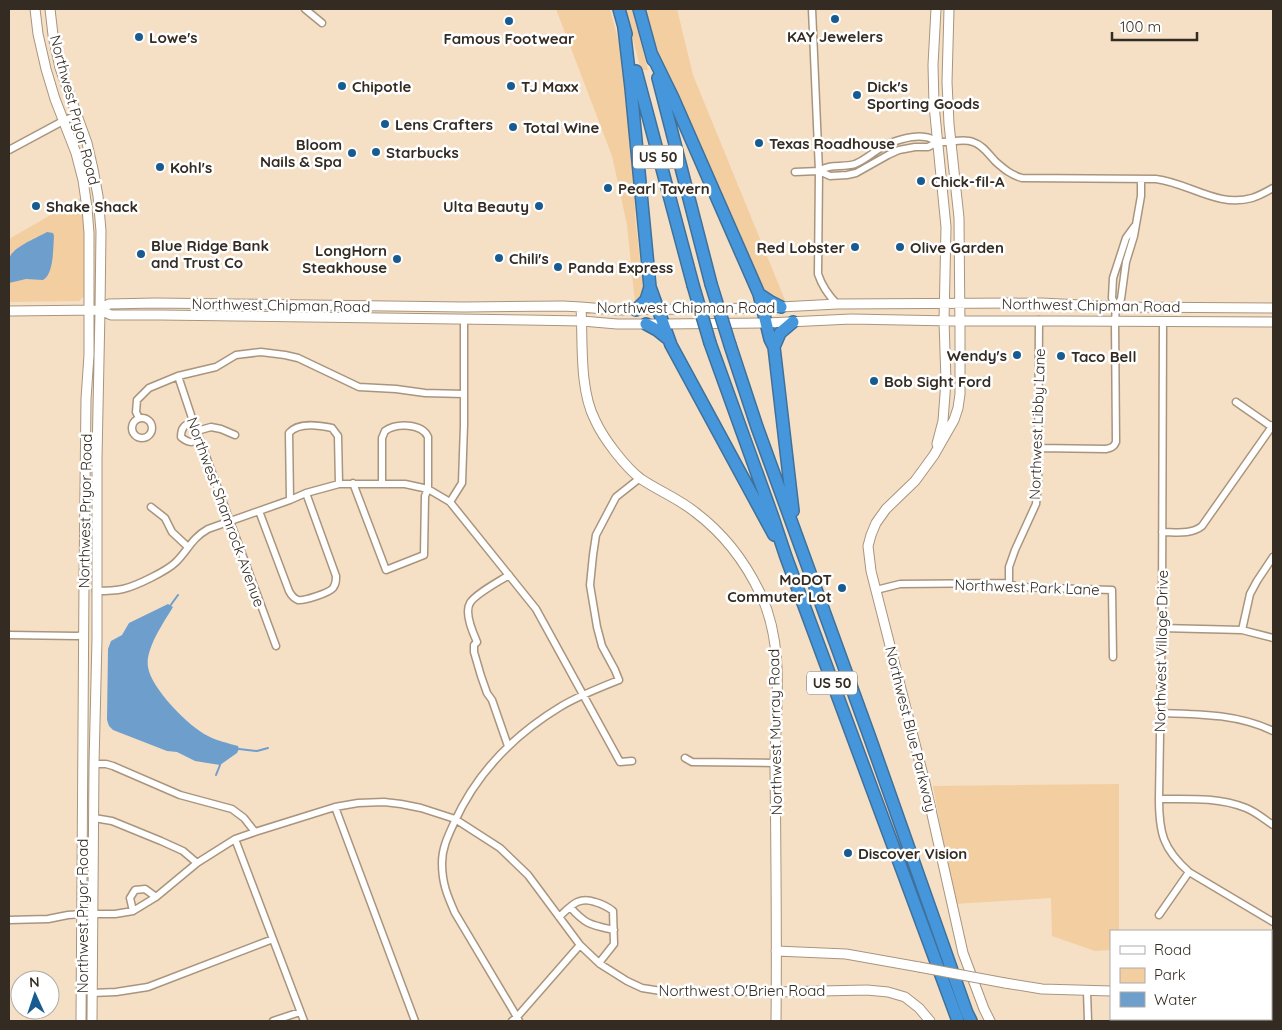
<svg xmlns="http://www.w3.org/2000/svg" width="1282" height="1030" viewBox="0 0 1282 1030" font-family="Quicksand,sans-serif">
  <style>
    .green { fill: #f3cea0 }
    .water { fill: #6e9ecc }
    .lines { fill: none; stroke-linecap: round; stroke-linejoin: round }
    .stream { stroke: #6e9ecc; stroke-width: 2 }
    .street-casing { stroke: #a9957d; stroke-width: 9 }
    .secondary-casing { stroke: #a9957d; stroke-width: 11 }
    .highway-casing { stroke: #40719a; stroke-width: 14 }
    .street { stroke: #fff; stroke-width: 6 }
    .secondary { stroke: #fff; stroke-width: 9 }
    .highway { stroke: #4696db; stroke-width: 11 }
    .secondary-bridge-casing { stroke: #a9957d; stroke-width: 11; stroke-linecap: butt }
    .highway-bridge-casing { stroke: #40719a; stroke-width: 14; stroke-linecap: butt }
    .secondary-bridge { stroke: #fff; stroke-width: 9 }
    .highway-bridge { stroke: #4696db; stroke-width: 11 }
    .poi-dot { fill: #185b90; stroke: #fff; stroke-width: 2 }
    .labels { text-anchor: middle; dominant-baseline: central; stroke-width: 5; stroke-linejoin: round; paint-order: stroke }
    .shield { fill: #fff; stroke: #716b64; stroke-width: 1 }
    .shield-label { font-size: 14px; font-weight: bold; fill: #342c22 }
    .poi-label { font-size: 15px; font-weight: bold; fill: #342c22; stroke: #fff; text-anchor: start }
    .street-label { font-size: 15px; fill: #342c22; stroke: #fff }
  </style>
  <rect width="100%" height="100%" fill="#f5e0c6"/>
  <path class="green" d="M556 9H610L622 55 633 146 635 215 643 288 640 297 635 303 627 225 612 156Z
    M625 9H632L648 70H641Z
    M645 9H677L693 75 785 300H774L763 292 665 72 658 52Z
    M82 197 84 217 86 294 79 301 9 302V239Z
    M1119 784V931H1111V950L1095 951 1052 936 1051 898 955 904 933 786Z"/>
  <path class="water" d="M47 232 53 233 54 236C53 248 54 274 43 280L26 279 9 283C9 275 7 266 9 259 12 247 37 238 47 232Z
    M168 604 173 607C164 622 145 649 148 667 151 688 189 727 208 736 217 741 228 743 238 746L239 749 237 753 220 765 195 761 177 752 167 751 113 730 109 726 107 720 108 649 111 641 122 635 129 623Z"/>
  <g class="lines">
    <path class="stream" d="M170 606 178 595
      M239 749 257 751 268 748
      M216 775 220 765"/>
    <g class="street-casing">
      <path id="street" d="M305 9 322 23
        M812 9 819 171 818 274C822 286 828 295 837 304
        M9 150 63 121 77 115
        M819 171C832 163 841 168 855 164 865 160 872 153 881 148 891 141 913 135 925 137 930 137 934 141 939 142 950 143 963 138 973 142 983 145 989 155 996 162 1004 169 1011 175 1022 178L1156 179C1189 183 1218 208 1252 198 1259 196 1266 192 1273 188
        M795 172 819 171 830 176 847 175 856 173 888 155 899 150 915 147H928L938 142
        M1116 307 1112 298 1113 278 1126 238 1134 227
        M1163 322 1162 605 1159 799C1159 833 1163 849 1189 872L1273 922
        M178 376 193 421 276 646
        M1236 402 1272 427
        M132 428a10 10 0 1 1 20 0a10 10 0 1 1-20 0Z
        M139 418 136 412 137 400 149 388 178 376 216 367 236 355 261 352 285 355 298 358 359 387 396 389 425 393 464 394
        M193 421C184 425 181 428 181 437 188 443 192 443 200 440
        M197 431 211 427 221 429 235 435
        M1038 448 1106 449C1111 448 1114 447 1116 442L1115 321 1116 307 1121 299 1126 262 1134 236 1141 196V179
        M353 483 386 570 424 555 425 496 428 489V437C422 423 396 423 385 431L382 438V484
        M290 500 289 433C298 422 318 425 332 428L338 436 339 484
        M450 502 462 483 464 425V319
        M151 507 165 518 172 532 188 547
        M259 511 289 591C291 595 293 598 298 600 304 601 329 593 333 588 336 584 336 581 336 576L306 493
        M1162 532C1175 532 1191 535 1202 526L1273 425
        M1009 583V567L1015 550 1036 504 1038 483 1039 320
        M876 590 900 584 1009 583 1017 587 1112 590 1113 657
        M96 591C105 591 114 591 123 589 136 586 167 571 176 562 188 550 192 538 208 529L290 500 306 493 339 484H405L428 489 450 502 536 609 620 762 632 761
        M1161 628 1242 630 1273 638
        M1242 630 1250 594 1257 581 1273 557
        M9 635 77 636 84 635
        M1160 713C1199 714 1238 714 1273 731
        M508 746 492 700 487 693 481 676 474 652V645L477 642C473 633 464 613 470 603 475 594 500 581 509 575
        M685 758 692 762 775 763
        M94 764H106L113 766 180 795 232 809 244 818 255 832
        M1159 799C1188 799 1218 797 1246 808 1256 812 1264 819 1273 825
        M335 807 415 1021
        M94 818 112 821 161 841 183 851 197 863
        M235 839 304 1021
        M570 907C586 925 591 925 614 930
        M133 911 130 898 135 890 145 889 156 897
        M1159 915 1189 872
        M559 917C571 906 578 896 595 902 602 904 608 907 613 911L614 944 599 963
        M9 920 48 919 68 915 82 914H115L133 911 156 897 197 863 235 839 255 832 335 807 358 803 384 802 401 804 421 808 455 819 500 848 528 875 580 945 600 964 627 981 642 988 661 991 776 992
        M1087 991 1088 1021
        M92 993 116 992 148 987 273 939
        M273 1021 300 1012
        M512 1021 517 1017 580 945
        M519 1021 517 1017 455 913C447 895 442 883 442 863 442 848 448 836 454 823 476 774 514 735 560 707 578 696 599 688 619 680L615 670 602 646 597 627 590 585 593 555 596 535 616 497 640 478
        M1200 1021V1019"/>
    </g>
    <g class="secondary-casing">
      <path id="secondary" d="M35 9 38 34 46 69 55 99 76 153 83 180 87 208 89 233V355L86 399 84 581 81 1021
        M50 9 53 35 60 68 87 143 93 169 98 196 101 231 100 310 97 458V639L94 764 92 1021
        M936 9 933 65 934 105 946 227 944 321 946 381 943 421 937 444
        M949 9 947 82 949 124 959 218 960 330V394L958 408 954 420 934 455 915 481 886 509 876 523 871 535 868 546 871 571 925 783 963 953 984 1009 990 1021
        M581 307C583 341 579 389 595 420 603 438 625 467 641 479 659 491 679 499 695 512 723 533 746 563 761 595 786 649 775 710 775 767 776 852 777 937 776 1021
        M100 310 109 304 155 303 464 307 563 306 581 307 616 310 762 308 837 304 1042 303 1120 307 1273 308
        M9 311 100 310 111 315H160L526 320 582 321 617 324H663L767 323 851 319 952 321H1063L1273 322
        M776 951 846 954 919 967
        M1005 983 1042 989 1111 991
        M1271 990H1273
        M776 992 867 990 888 992 905 997 919 1008 930 1021"/>
    </g>
    <g class="highway-casing">
      <path id="highway" d="M619 9 626 34
        M639 9 653 60
        M624 28 631 88 650 287 671 345 774 535
        M652 55 673 98 759 294 770 339 774 347 793 511
        M636 71 693 285
        M658 78 711 284
        M759 294 771 302 781 307
        M636 310 646 300 650 287
        M646 324 657 330 667 338
        M710 343 772 515 786 557 958 1021
        M730 345 757 427 870 738 967 1013 971 1021
        M774 347 780 333 793 322"/>
    </g>
    <use href="#street" class="street"/>
    <use href="#secondary" class="secondary"/>
    <use href="#highway" class="highway"/>
    <g class="secondary-bridge-casing">
      <path id="secondary-bridge" d="M919 967 1005 983"/>
    </g>
    <g class="highway-bridge-casing">
      <path id="highway-bridge" d="M711 284 730 345
        M693 285 710 343"/>
    </g>
    <use href="#secondary-bridge" class="secondary-bridge"/>
    <use href="#highway-bridge" class="highway-bridge"/>
  </g>
  <g class="poi-dot">
    <circle cx="835" cy="19" r="5"/>
    <circle cx="509" cy="21" r="5"/>
    <circle cx="139" cy="37" r="5"/>
    <circle cx="342" cy="86" r="5"/>
    <circle cx="511" cy="86" r="5"/>
    <circle cx="857" cy="95" r="5"/>
    <circle cx="385" cy="124" r="5"/>
    <circle cx="513" cy="127" r="5"/>
    <circle cx="759" cy="143" r="5"/>
    <circle cx="376" cy="152" r="5"/>
    <circle cx="352" cy="153" r="5"/>
    <circle cx="160" cy="167" r="5"/>
    <circle cx="921" cy="181" r="5"/>
    <circle cx="608" cy="188" r="5"/>
    <circle cx="36" cy="206" r="5"/>
    <circle cx="539" cy="206" r="5"/>
    <circle cx="855" cy="247" r="5"/>
    <circle cx="900" cy="247" r="5"/>
    <circle cx="141" cy="254" r="5"/>
    <circle cx="499" cy="258" r="5"/>
    <circle cx="397" cy="259" r="5"/>
    <circle cx="558" cy="267" r="5"/>
    <circle cx="1017" cy="355" r="5"/>
    <circle cx="1061" cy="356" r="5"/>
    <circle cx="874" cy="381" r="5"/>
    <circle cx="842" cy="588" r="5"/>
    <circle cx="848" cy="853" r="5"/>
  </g>
  <g class="labels">
    <g class="shield">
      <rect x="633" y="145.5" width="50" height="23" rx="4"/>
      <rect x="807" y="671.5" width="50" height="23" rx="4"/>
    </g>
    <g class="shield-label">
      <text x="658" y="157">US 50</text>
      <text x="832" y="683">US 50</text>
    </g>
    <g class="poi-label">
      <text x="835" y="36" text-anchor="middle">KAY Jewelers</text>
      <text x="149" y="37">Lowe's</text>
      <text x="509" y="38" text-anchor="middle">Famous Footwear</text>
      <text x="352" y="86">Chipotle</text>
      <text x="521" y="86">TJ Maxx</text>
      <text x="867" y="86">Dick's<tspan x="867" dy="17">Sporting Goods</tspan></text>
      <text x="395" y="124">Lens Crafters</text>
      <text x="523" y="127">Total Wine</text>
      <text x="769" y="143">Texas Roadhouse</text>
      <text x="342" y="144" text-anchor="end">Bloom<tspan x="342" dy="17">Nails &amp; Spa</tspan></text>
      <text x="386" y="152">Starbucks</text>
      <text x="170" y="167">Kohl's</text>
      <text x="931" y="181">Chick-fil-A</text>
      <text x="618" y="188">Pearl Tavern</text>
      <text x="46" y="206">Shake Shack</text>
      <text x="529" y="206" text-anchor="end">Ulta Beauty</text>
      <text x="151" y="245">Blue Ridge Bank<tspan x="151" dy="17">and Trust Co</tspan></text>
      <text x="845" y="247" text-anchor="end">Red Lobster</text>
      <text x="910" y="247">Olive Garden</text>
      <text x="387" y="250" text-anchor="end">LongHorn<tspan x="387" dy="17">Steakhouse</tspan></text>
      <text x="509" y="258">Chili's</text>
      <text x="568" y="267">Panda Express</text>
      <text x="1007" y="355" text-anchor="end">Wendy's</text>
      <text x="1071" y="356">Taco Bell</text>
      <text x="884" y="381">Bob Sight Ford</text>
      <text x="832" y="579" text-anchor="end">MoDOT<tspan x="832" dy="17">Commuter Lot</tspan></text>
      <text x="858" y="853">Discover Vision</text>
    </g>
    <g class="street-label">
      <text transform="translate(75 110) rotate(75)">Northwest Pryor Road</text>
      <text transform="translate(281 305) rotate(1)">Northwest Chipman Road</text>
      <text transform="translate(1091 305) rotate(1)">Northwest Chipman Road</text>
      <text x="686" y="307">Northwest Chipman Road</text>
      <text transform="translate(1037 424) rotate(-88)">Northwest Libby Lane</text>
      <text transform="translate(85 511) rotate(-89)">Northwest Pryor Road</text>
      <text transform="translate(226 512) rotate(70)">Northwest Shamrock Avenue</text>
      <text transform="translate(1027 587) rotate(2)">Northwest Park Lane</text>
      <text transform="translate(1161 651) rotate(-89)">Northwest Village Drive</text>
      <text transform="translate(911 729) rotate(76)">Northwest Blue Parkway</text>
      <text transform="translate(775 732) rotate(-91)">Northwest Murray Road</text>
      <text transform="translate(82 916) rotate(-90)">Northwest Pryor Road</text>
      <text x="742" y="990">Northwest O'Brien Road</text>
    </g>
  </g>
  <rect width="1282" height="1030" fill="none" stroke="#342c22" stroke-width="20"/>
  <rect x="1110" y="930" width="162" height="90" fill="#ffffff" stroke="#aeaba7"/>
  <rect x="1120" y="946" width="25" height="8" fill="#ffffff" stroke="#aeaba7"/>
  <text x="1154" y="955" font-size="15" fill="#342c22">Road</text>
  <rect x="1120" y="968" width="25" height="15" fill="#f3cea0" stroke="#aeaba7"/>
  <text x="1154" y="980" font-size="15" fill="#342c22">Park</text>
  <rect x="1120" y="992" width="25" height="15" fill="#6e9ecc" stroke="#aeaba7"/>
  <text x="1154" y="1005" font-size="15" fill="#342c22">Water</text>
  <g transform="translate(35 995) rotate(357)"><circle r="24" fill="#ffffff" stroke="#aeaba7"/>
  <path d="M0-4L9 19L0 12L-9 19Z" fill="#185b90"/>
  <text y="-8" font-size="14" font-weight="bold" text-anchor="middle" fill="#342c22">N</text>
  </g>
  <path d="M1112 32v8h85v-8" fill="none" stroke="#342c22" stroke-width="2.5"/>
  <text x="1120" y="32" font-size="15" fill="#342c22" stroke="#ffffff" stroke-width="4" paint-order="stroke">100 m</text>
</svg>
